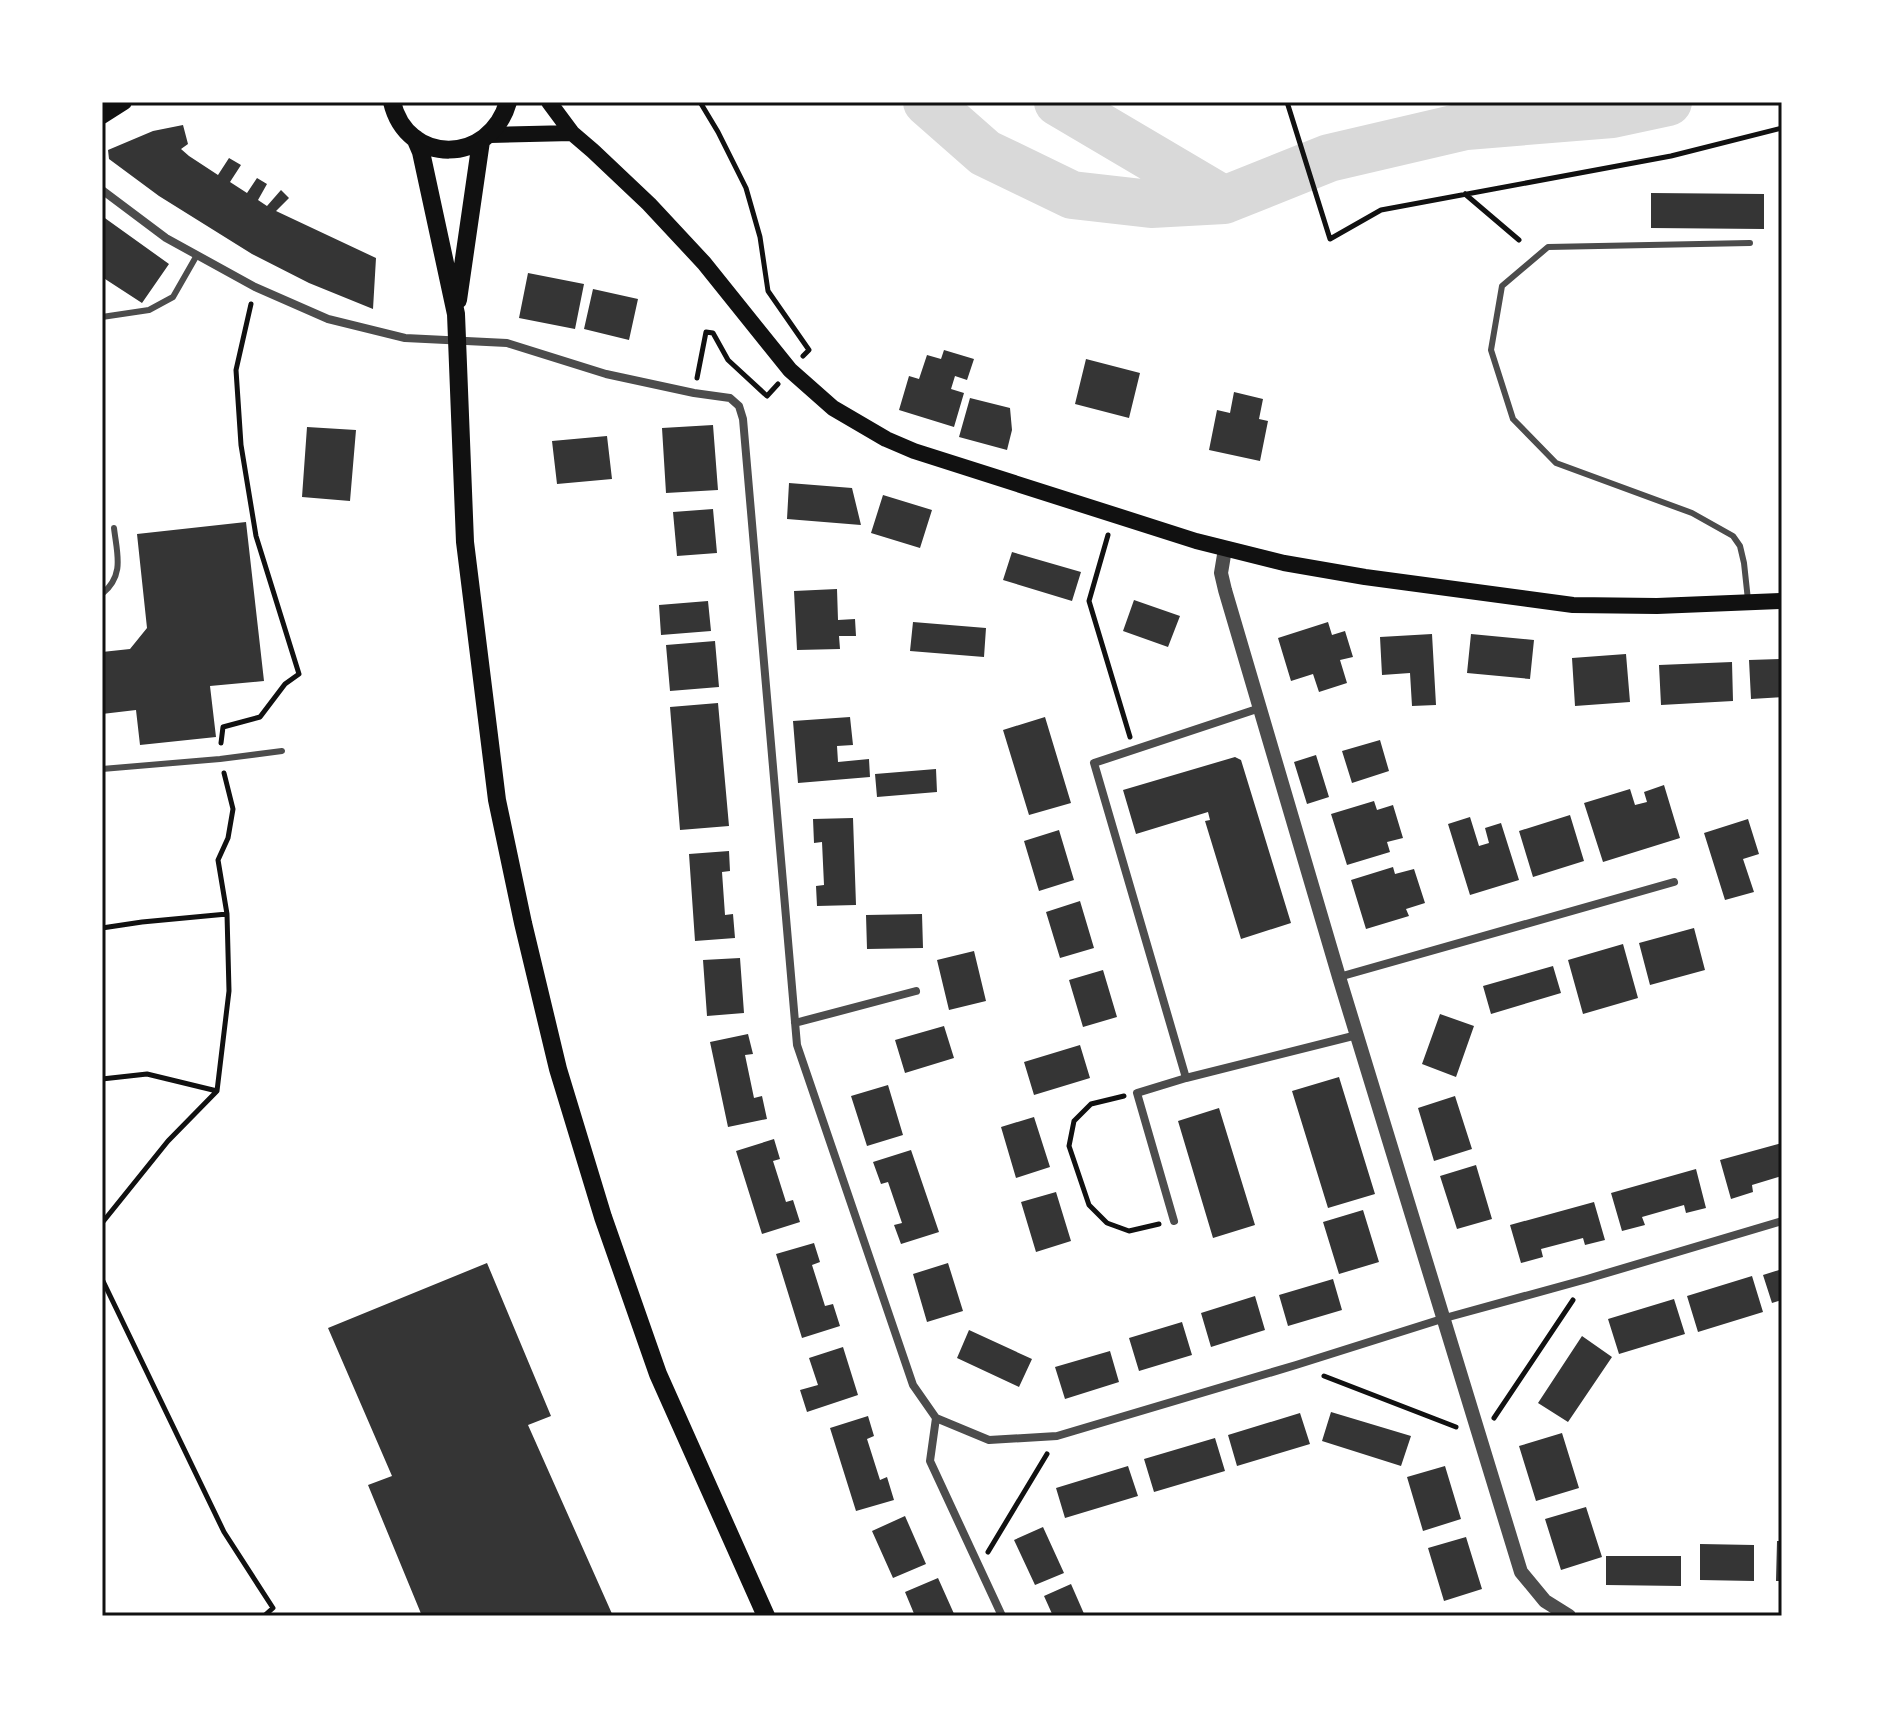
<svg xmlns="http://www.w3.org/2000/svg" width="1884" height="1718" viewBox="0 0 1884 1718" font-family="'PT Sans',sans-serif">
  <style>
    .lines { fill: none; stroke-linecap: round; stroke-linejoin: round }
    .river { stroke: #d9d9d9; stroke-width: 48 }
    .building { fill: #353535 }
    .path { stroke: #111; stroke-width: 5 }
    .service { stroke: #4c4c4c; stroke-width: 6 }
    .minor { stroke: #4c4c4c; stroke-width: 8 }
    .tertiary { stroke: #4c4c4c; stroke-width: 14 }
    .secondary { stroke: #111; stroke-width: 16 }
    .primary { stroke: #111; stroke-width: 18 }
    .neatline { fill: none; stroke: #111; stroke-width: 3 }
  </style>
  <rect width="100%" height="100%" fill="#fff"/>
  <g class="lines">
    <path class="river" d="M927 102 985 153 1072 195 1151 204 1224 200 1329 158 1466 126 1612 114 1668 102
      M1058 102 1224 200"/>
  </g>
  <path class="building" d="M183 125 188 144 181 149 189 156 218 175 229 158 241 165 230 182 247 193 257 178 267 184 258 200 267 206 281 190 289 198 276 211 376 258 373 309 309 283 252 254 159 196 109 159 108 150 153 131Z
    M1651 193 1764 194V229L1651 228Z
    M102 216 169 264 142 303 102 277Z
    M528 273 584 284 575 329 519 318Z
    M593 289 638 299 629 340 584 329Z
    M944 350 974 359 967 380 955 376 951 389 964 393 954 427 899 410 909 376 919 379 927 355 941 359Z
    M1086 359 1140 373 1129 418 1075 404Z
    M1234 392 1263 399 1259 419 1268 421 1260 461 1209 450 1217 410 1230 413Z
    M970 398 1010 408 1012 430 1007 450 959 437Z
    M713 425 718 490 666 493 662 428Z
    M307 427 356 430 350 501 302 497Z
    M607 436 612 479 557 484 552 441Z
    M789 483 852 488 861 525 787 519Z
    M883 495 932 510 920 548 871 533Z
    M713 509 717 553 677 556 673 512Z
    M246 522 264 681 210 686 216 737 140 745 136 710 102 714V652L130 649 147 628 137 534Z
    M1012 552 1081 572 1072 601 1003 580Z
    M837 589 838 620 855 619 856 636H839L840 649 797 650 794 591Z
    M1134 600 1180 616 1168 647 1123 631Z
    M708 601 711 631 661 635 659 605Z
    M913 622 986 628 984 657 910 651Z
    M1328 622 1332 635 1345 631 1353 657 1340 660 1347 683 1319 692 1313 674 1291 681 1278 638Z
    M1432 634 1436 705 1412 706 1410 673 1382 675 1380 637Z
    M1471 634 1534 640 1530 679 1467 673Z
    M715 641 719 687 670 691 666 645Z
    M1626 654 1630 702 1575 706 1572 658Z
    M1782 659V697L1751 699 1749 660Z
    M1732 662 1733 701 1661 705 1659 665Z
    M718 703 729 826 680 830 670 707Z
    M850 717 853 745 837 746 838 762 869 759 870 777 798 783 793 721Z
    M1045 717 1071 803 1029 815 1003 730Z
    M1380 740 1389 771 1352 783 1342 751Z
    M1316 755 1329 797 1307 804 1294 762Z
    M1235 757 1241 760 1291 923 1241 939 1205 821 1210 820 1208 812 1136 834 1123 790Z
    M936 769 937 792 877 797 875 774Z
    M1664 785 1680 838 1603 862 1584 803 1630 789 1635 805 1647 802 1644 792Z
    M1374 801 1377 810 1393 805 1403 838 1387 842 1390 852 1347 865 1331 814Z
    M1570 815 1584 861 1533 877 1519 831Z
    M1470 817 1479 846 1489 843 1485 828 1501 823 1519 880 1470 895 1448 824Z
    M853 818 856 905 817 906 816 886 824 885 822 842 814 843 813 819Z
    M1748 819 1759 854 1743 859 1754 892 1725 900 1704 833Z
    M1059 830 1074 880 1039 891 1024 841Z
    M729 851 730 871 722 872 725 915 733 914 735 938 695 941 689 854Z
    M1393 867 1395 874 1414 869 1425 903 1406 909 1409 916 1366 929 1351 880Z
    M1080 901 1094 948 1060 958 1046 912Z
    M922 914 923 948 867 949 866 915Z
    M1694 928 1705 970 1650 985 1639 943Z
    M1623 944 1638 998 1583 1014 1568 960Z
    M974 951 986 1001 949 1010 937 960Z
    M740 958 744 1013 707 1016 703 960Z
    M1553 966 1561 993 1491 1014 1483 986Z
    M1103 970 1117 1017 1083 1027 1069 980Z
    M1440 1014 1474 1026 1456 1077 1422 1064Z
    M944 1026 954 1058 905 1073 895 1040Z
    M748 1034 753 1054 745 1055 754 1098 762 1096 767 1119 728 1127 710 1042Z
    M1080 1045 1090 1078 1034 1095 1024 1062Z
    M1339 1077 1375 1194 1328 1208 1292 1091Z
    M888 1085 903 1135 867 1146 851 1096Z
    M1455 1096 1472 1149 1434 1161 1418 1108Z
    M1219 1108 1255 1225 1213 1238 1178 1121Z
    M1034 1117 1050 1167 1016 1178 1001 1127Z
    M774 1139 780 1159 773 1161 786 1202 793 1200 800 1222 762 1234 736 1151Z
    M1782 1143V1176L1752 1185 1753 1192 1731 1199 1720 1160Z
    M911 1150 939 1232 901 1244 894 1225 902 1223 888 1182 881 1184 873 1162Z
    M1476 1165 1492 1219 1457 1229 1440 1176Z
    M1696 1169 1706 1208 1686 1213 1684 1205 1642 1217 1645 1225 1622 1231 1611 1193Z
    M1056 1192 1071 1241 1036 1252 1021 1202Z
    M1594 1202 1605 1240 1585 1245 1583 1238 1541 1249 1543 1257 1521 1263 1510 1225Z
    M1363 1210 1379 1262 1339 1274 1323 1222Z
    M814 1243 820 1262 812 1265 825 1306 833 1304 840 1326 802 1338 776 1254Z
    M487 1263 551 1416 528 1425 613 1616H422L368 1485 392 1476 328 1328Z
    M948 1263 963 1311 927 1322 913 1274Z
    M1782 1269V1300L1772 1303 1763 1275Z
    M1752 1276 1763 1312 1698 1332 1687 1296Z
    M1333 1279 1342 1310 1288 1326 1279 1295Z
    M1255 1296 1265 1330 1211 1347 1201 1313Z
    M1674 1299 1685 1334 1619 1354 1608 1319Z
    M1182 1322 1192 1355 1139 1371 1129 1338Z
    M969 1330 1032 1359 1019 1387 957 1358Z
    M1582 1336 1612 1357 1568 1422 1538 1403Z
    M843 1347 858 1395 807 1412 800 1390 818 1385 809 1358Z
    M1110 1351 1119 1382 1065 1399 1055 1367Z
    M1331 1412 1411 1436 1401 1466 1322 1441Z
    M1300 1413 1310 1444 1237 1466 1228 1435Z
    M868 1416 874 1436 867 1439 880 1480 887 1477 894 1500 856 1511 830 1428Z
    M1562 1433 1579 1488 1536 1501 1519 1446Z
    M1215 1438 1225 1471 1154 1492 1144 1459Z
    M1128 1466 1138 1496 1065 1518 1056 1488Z
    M1445 1466 1461 1519 1423 1531 1407 1477Z
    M1586 1507 1602 1557 1561 1570 1545 1519Z
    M905 1516 926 1564 893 1578 872 1531Z
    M1043 1527 1064 1573 1035 1585 1014 1540Z
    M1466 1537 1482 1589 1444 1601 1428 1548Z
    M1777 1541H1782V1581H1776Z
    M1700 1544 1754 1545V1581L1700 1580Z
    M1606 1556H1681V1586L1606 1585Z
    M938 1578 955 1616H915L905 1592Z
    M1071 1584 1085 1616H1053L1044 1596Z"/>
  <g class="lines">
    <path class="path" d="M700 102 718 132 746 188 760 237 768 291 809 350 803 356
      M1287 102 1330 239 1381 210 1671 156 1782 128
      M1465 194 1519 240
      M697 378 706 332 713 333 728 360 767 396 778 384
      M1108 535 1089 601 1130 737
      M221 743 223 727 260 717 285 684 299 674 256 536 241 445 236 370 251 304
      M102 928 142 922 227 914
      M102 1079 147 1074 217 1091
      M1124 1096 1091 1104 1074 1121 1069 1146 1089 1205 1107 1223 1129 1231 1159 1224
      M102 1223 168 1141 217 1091 229 991 227 914 218 860 228 838 233 809 224 773
      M102 1279 224 1532 273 1608 264 1616
      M1324 1376 1456 1427
      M1494 1418 1573 1300
      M988 1552 1047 1454"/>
    <path class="service" d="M102 317 149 310 173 297 197 255
      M102 594C125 575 117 554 114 528
      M1748 600 1744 563 1740 546 1733 536 1692 513 1556 463 1513 419 1491 350 1502 286 1548 247 1750 243
      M102 769 220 759 282 751"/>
    <path class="minor" d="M102 190 166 238 255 287 328 319 405 338 507 343 606 374 694 393 730 398 739 406 743 419 797 1045 913 1385 936 1418 930 1461 1002 1616
      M1339 977 1674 882
      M795 1023 916 991
      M1186 1078 1357 1035
      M1174 1221 1137 1093 1186 1078 1094 763 1260 708
      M936 1418 989 1440 1057 1436 1296 1365 1445 1318 1587 1279 1782 1221"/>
    <path class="tertiary" d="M1225 549 1221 573 1225 590 1339 977 1521 1572 1545 1601 1569 1616"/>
    <path class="secondary" d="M549 102 572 133 593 151 649 204 704 263 790 370 833 408 886 439 914 451 1196 541 1284 563 1365 577 1573 605 1657 606 1782 601
      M102 116 124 102
      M490 135 572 133"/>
    <path class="primary" d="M392 102C407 166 490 165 508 102
      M415 138 421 152 456 314 465 542 497 800 523 923 558 1069 603 1217 658 1374 766 1616
      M458 300 481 141"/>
  </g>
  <rect width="1884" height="1718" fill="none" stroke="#ffffff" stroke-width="208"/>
  <rect x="104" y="104" width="1676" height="1510" class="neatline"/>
</svg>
